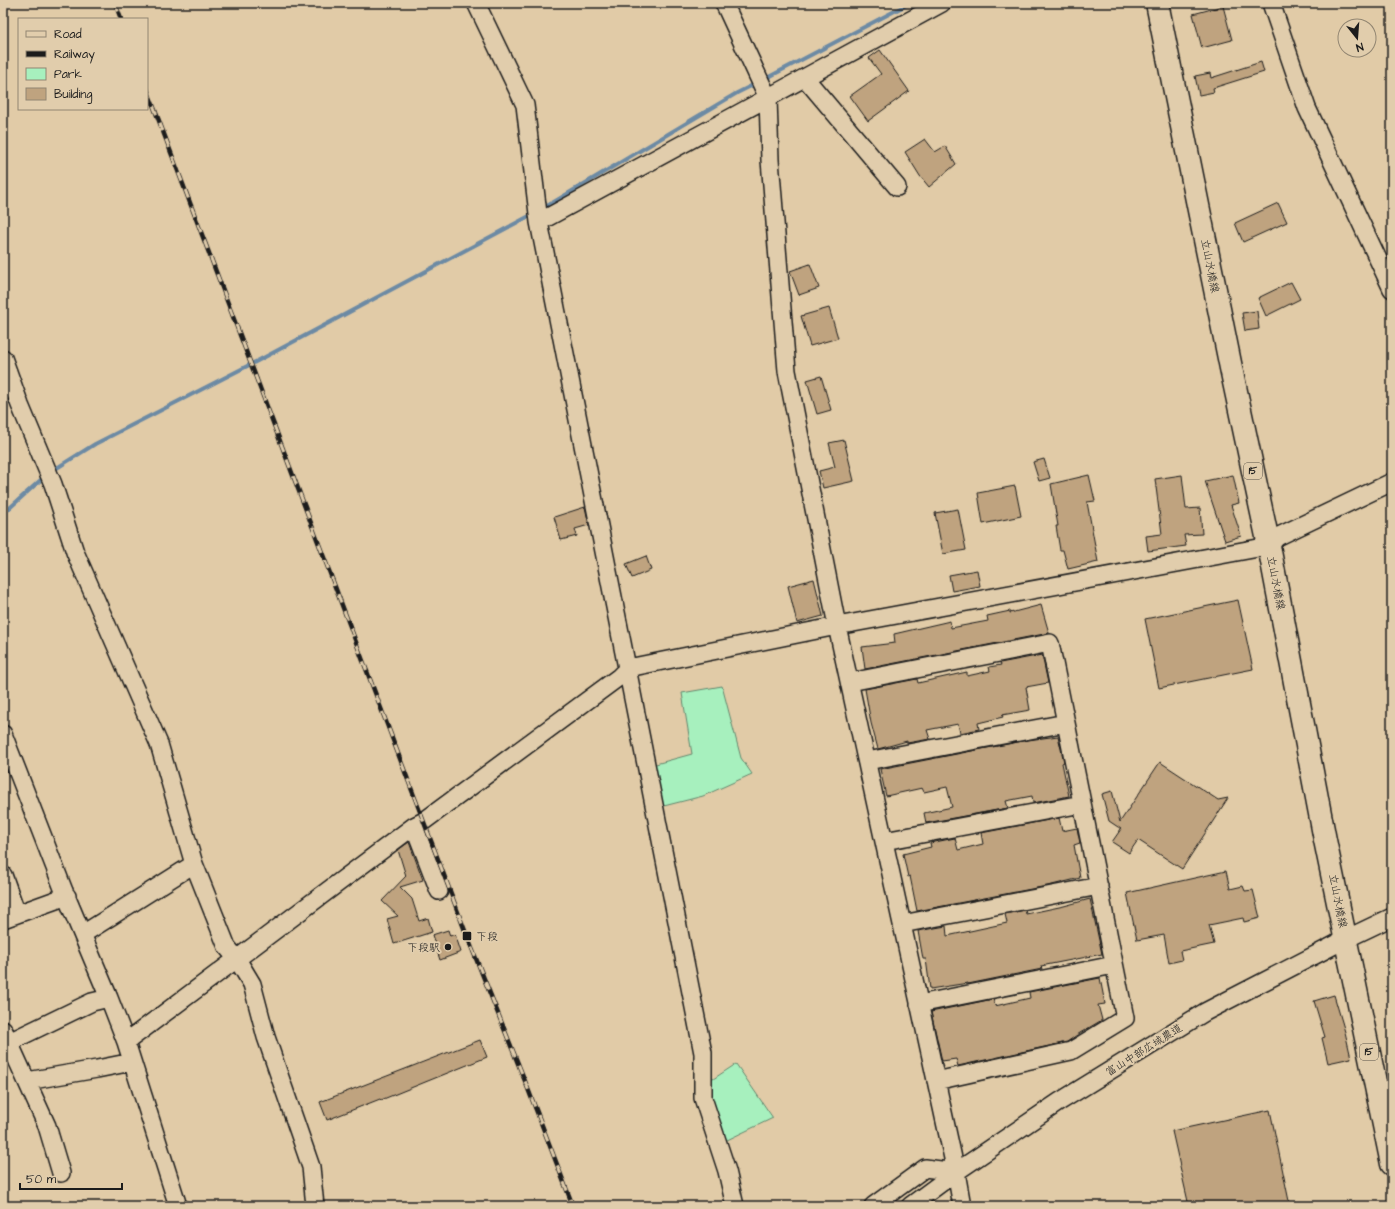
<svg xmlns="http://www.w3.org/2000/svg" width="1395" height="1209" viewBox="0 0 1395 1209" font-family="'Architects Daughter','Klee One',sans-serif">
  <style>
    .green { fill: #a7f0be; stroke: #62866d }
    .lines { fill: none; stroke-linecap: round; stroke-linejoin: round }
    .stream { stroke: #6c8aa4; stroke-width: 4 }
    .building { fill: #bfa37f; stroke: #1c1c1c }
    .minor-casing { stroke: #1c1c1c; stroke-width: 20 }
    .major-casing { stroke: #1c1c1c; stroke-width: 25 }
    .minor { stroke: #e1cdac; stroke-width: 17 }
    .major { stroke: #e1cdac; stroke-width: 22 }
    .rail-casing { stroke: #1c1c1c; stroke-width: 4.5 }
    .rail { stroke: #e1cdac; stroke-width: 3; stroke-dasharray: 9; stroke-linecap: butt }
    .poi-dot { fill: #1c1c1c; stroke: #e1cdac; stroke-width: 1.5 }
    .labels { text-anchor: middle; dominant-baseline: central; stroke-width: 4; stroke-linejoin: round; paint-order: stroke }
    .shield { fill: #e1cdac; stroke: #575147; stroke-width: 1 }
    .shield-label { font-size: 10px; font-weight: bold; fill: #1c1c1c }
    .street-label { font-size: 11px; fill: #1c1c1c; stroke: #e1cdac }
    .poi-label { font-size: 11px; fill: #1c1c1c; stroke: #e1cdac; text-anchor: start }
  </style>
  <rect width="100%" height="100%" fill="#e1cba7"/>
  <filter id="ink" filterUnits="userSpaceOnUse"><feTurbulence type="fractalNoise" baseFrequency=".025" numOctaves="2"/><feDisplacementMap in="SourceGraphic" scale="8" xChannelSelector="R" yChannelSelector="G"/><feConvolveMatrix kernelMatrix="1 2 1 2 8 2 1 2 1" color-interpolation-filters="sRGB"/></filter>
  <g filter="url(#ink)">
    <path class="green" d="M722 686 741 758 752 774 703 796 660 807 652 765 692 754 682 693Z
      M736 1064 773 1118 725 1141 707 1083Z"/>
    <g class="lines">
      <path class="stream" d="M763 80 910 3
        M542 209 737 93 757 83
        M52 471 95 444 265 357 535 213
        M3 514 45 476"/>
    </g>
    <path class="building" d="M1223 6 1232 40 1202 48 1193 14Z
      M880 50 909 91 868 121 850 96 881 74 869 58Z
      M1261 62 1264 72 1213 88 1214 92 1199 95 1195 76 1210 73 1211 78Z
      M925 139 935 152 945 146 956 164 929 187 920 176 905 152Z
      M1278 203 1287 222 1243 242 1235 223Z
      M810 264 819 288 799 295 790 271Z
      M1291 282 1300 299 1266 316 1258 298Z
      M829 308 838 338 810 346 801 316Z
      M1257 311 1259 329 1245 331 1242 313Z
      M821 376 831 410 817 414 807 380Z
      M844 440 854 481 823 488 819 471 835 467 829 443Z
      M1044 459 1050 478 1039 481 1033 462Z
      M1089 475 1095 501 1087 502 1098 562 1068 569 1063 550H1060L1056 526H1058L1051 484Z
      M1182 475 1186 509 1200 508 1202 534 1184 535 1186 546 1148 551 1146 536 1162 534 1155 479Z
      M1233 475 1239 503 1231 505 1241 536 1225 541 1205 481Z
      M1015 486 1021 516 983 524 978 493Z
      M585 507 589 525 575 529 577 536 561 540 554 517Z
      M958 509 966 550 943 554 935 513Z
      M646 556 651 570 632 578 626 564Z
      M977 570 980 586 952 591 949 575Z
      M814 579 823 616 797 623 788 586Z
      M1238 600 1253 669 1159 688 1145 619Z
      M1041 605 1049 633 865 669 862 647 895 643 894 634 950 621 951 628 988 621 987 616 1010 611V613Z
      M1042 655 1048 683 1026 687 1030 710 1002 715 1003 717 978 723 979 729 960 733 958 724 927 730 930 739 907 743V741L878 749 871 723 865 689 917 679 918 683 967 672V676L990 671 989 667 1001 665 1000 663Z
      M1058 736 1064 762 1062 763 1069 796 1033 803 1032 796 1006 801 1008 808 926 823 924 813 952 807 947 787 924 792 922 788 886 796 880 769 1028 740Z
      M1160 762 1218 800 1228 798 1182 869 1138 840 1129 853 1112 842 1121 829 1109 821 1102 794 1112 791 1120 822Z
      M1059 818 1062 831 1077 828 1080 843 1074 845 1080 878 1052 885 917 911 910 876 908 877 903 854 931 847 930 843 955 838 958 850 983 844 981 833Z
      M409 842 423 880 400 887 412 899 419 921 428 918 432 932 394 944 387 919 398 916 382 901 406 876 398 850Z
      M1226 871 1230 889 1243 886 1245 891 1253 890 1260 918 1244 922 1243 918 1209 925 1214 944 1180 951 1182 960 1169 963 1164 935 1137 940 1127 893Z
      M1090 899 1102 954 1041 966 1042 969 968 984V983L930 989 926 959H923L918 931 946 926 947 936 1007 923 1005 914 1025 910 1026 914 1064 906Z
      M448 930 450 936 455 934 461 952 440 960 432 935Z
      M1100 978 1105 1004 1098 1005 1102 1020 1080 1033 1067 1042 958 1066 956 1059 942 1061 931 1012 993 999 995 1006 1030 998 1029 992Z
      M1334 995 1345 1032 1351 1058 1328 1063 1322 1038 1325 1037 1314 1001Z
      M480 1040 487 1057 381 1100 380 1099 327 1120 320 1102Z
      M1270 1110 1290 1206H1189L1172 1131Z"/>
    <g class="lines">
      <g class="minor-casing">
        <path id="minor" d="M476 3 525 105 539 222 703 1053V1098L727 1171 735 1206
          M724 3 768 98 770 160 787 371 837 626 956 1172 962 1206
          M1271 3 1307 108 1392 289
          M805 78 897 187
          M539 222 942 3
          M3 358 20 405 53 484 75 552 159 744 194 864 227 947 237 959 252 984 266 1037 311 1167 315 1206
          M850 682 1050 643 1125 1018 1071 1051 936 1081
          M3 734 64 891 109 998 126 1042 178 1206
          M867 761 1066 723
          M414 826 439 891
          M884 841 1082 804
          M3 875 17 914
          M3 919 67 896
          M902 924 1099 886
          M83 934 194 864
          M919 1004 1114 965
          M3 1029 47 1126 61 1173
          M126 1042 414 826 424 821 619 677 628 668 837 626 1269 546 1277 537 1392 482
          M3 1045 92 1002 109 998
          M27 1081 97 1069 132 1062
          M873 1206 925 1168 956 1172
          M910 1206 956 1172 1059 1102 1205 1012 1346 939 1392 917"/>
      </g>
      <g class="major-casing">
        <path id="major" d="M1157 3 1231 368 1269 546 1325 840 1392 1164"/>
      </g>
      <use href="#minor" class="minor"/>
      <use href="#major" class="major"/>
      <g class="rail-casing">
        <path id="rail" d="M115 3 121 19
          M147 89 467 936 525 1081 573 1206"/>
      </g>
      <use href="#rail" class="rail"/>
    </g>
  </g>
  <g class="poi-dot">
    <rect x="462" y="931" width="10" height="10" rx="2"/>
    <circle cx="448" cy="947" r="4"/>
  </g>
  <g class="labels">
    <g class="shield">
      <rect x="1244" y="463" width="18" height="16" rx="3"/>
      <rect x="1360" y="1044" width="18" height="16" rx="3"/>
    </g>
    <g class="shield-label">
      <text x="1253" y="471">15</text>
      <text x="1369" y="1052">15</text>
    </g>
    <g class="street-label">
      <text transform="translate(1210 266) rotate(79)">立山水橋線</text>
      <text transform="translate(1276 583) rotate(79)">立山水橋線</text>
      <text transform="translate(1338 901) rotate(79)">立山水橋線</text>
      <text transform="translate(1144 1050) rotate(-32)">富山中部広域農道</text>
    </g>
    <g class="poi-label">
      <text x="476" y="936">下段</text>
      <text x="440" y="947" text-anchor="end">下段駅</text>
    </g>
  </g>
  <rect width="1395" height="1209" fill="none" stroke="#e1cdac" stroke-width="16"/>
  <rect x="8" y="8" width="1379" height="1193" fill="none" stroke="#1c1c1c" stroke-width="1.5" filter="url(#ink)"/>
  <rect x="18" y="18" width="130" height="92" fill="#e1cdac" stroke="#928672"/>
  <rect x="26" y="31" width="20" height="6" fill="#e1cdac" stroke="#928672"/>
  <text x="54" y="38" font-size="12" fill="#1c1c1c">Road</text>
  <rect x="26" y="51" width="20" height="6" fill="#1c1c1c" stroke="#928672"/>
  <text x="54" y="58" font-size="12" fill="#1c1c1c">Railway</text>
  <rect x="26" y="68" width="20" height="12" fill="#a7f0be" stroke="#928672"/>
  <text x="54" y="78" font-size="12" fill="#1c1c1c">Park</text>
  <rect x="26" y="88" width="20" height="12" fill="#bfa37f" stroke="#928672"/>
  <text x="54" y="98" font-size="12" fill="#1c1c1c">Building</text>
  <g transform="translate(1357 38) rotate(163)"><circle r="19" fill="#e1cdac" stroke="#928672"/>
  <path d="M0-3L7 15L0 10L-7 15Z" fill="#1c1c1c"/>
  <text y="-6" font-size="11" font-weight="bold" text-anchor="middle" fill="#1c1c1c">N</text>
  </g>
  <path d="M20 1183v6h102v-6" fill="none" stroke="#1c1c1c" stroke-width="2"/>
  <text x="26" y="1183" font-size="12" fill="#1c1c1c" stroke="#e1cdac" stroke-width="3" paint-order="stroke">50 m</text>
</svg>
